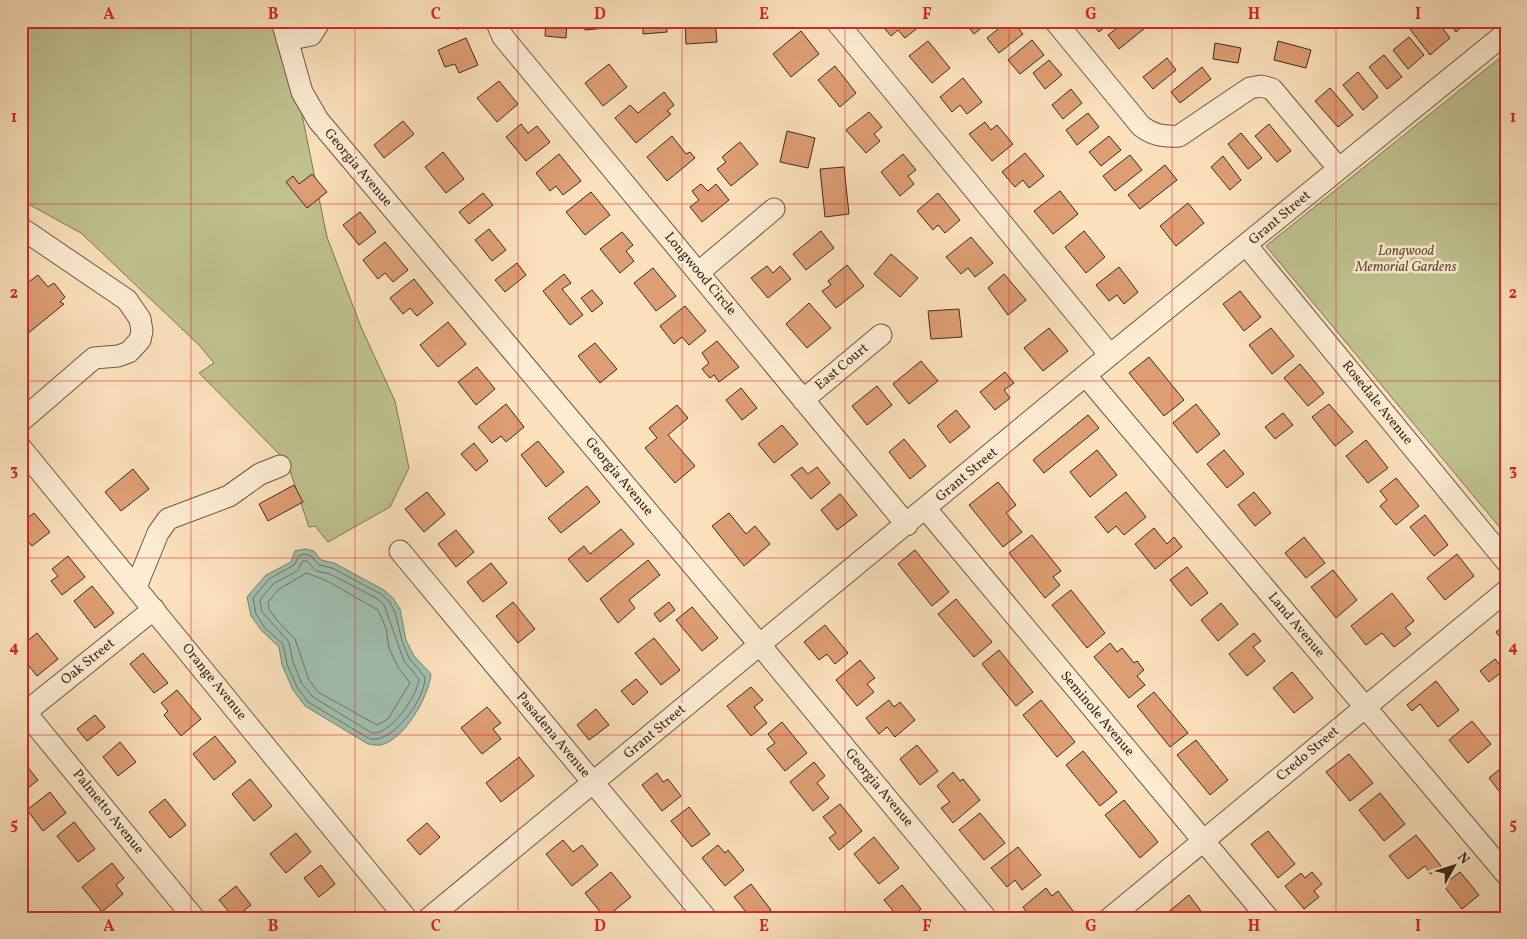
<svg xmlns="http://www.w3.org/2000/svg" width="1527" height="939" viewBox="0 0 1527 939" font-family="Vollkorn,serif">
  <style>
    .green { fill: #c0c290; stroke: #807656 }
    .water { fill: #9fbeae; stroke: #798274 }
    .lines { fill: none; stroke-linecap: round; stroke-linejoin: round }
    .shore { stroke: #707465; stroke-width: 1 }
    .building { fill: #de9e73; stroke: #41291c }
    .minor-casing { stroke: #705744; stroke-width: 23 }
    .minor { stroke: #fcecd3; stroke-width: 21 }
    .grid { fill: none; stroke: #d62828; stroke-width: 1; stroke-opacity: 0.55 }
    .labels { text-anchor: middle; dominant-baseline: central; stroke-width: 5; stroke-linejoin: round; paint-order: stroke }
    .street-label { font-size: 14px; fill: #41291c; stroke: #fcecd3 }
    .park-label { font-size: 14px; font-style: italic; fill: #614f39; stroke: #fcecd3 }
    .neatline { fill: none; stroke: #d62828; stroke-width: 2 }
    .grid-label { font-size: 16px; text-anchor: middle; font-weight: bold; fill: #d62828 }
  </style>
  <rect width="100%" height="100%" fill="#fbe1bc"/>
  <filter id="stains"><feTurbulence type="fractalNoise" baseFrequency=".004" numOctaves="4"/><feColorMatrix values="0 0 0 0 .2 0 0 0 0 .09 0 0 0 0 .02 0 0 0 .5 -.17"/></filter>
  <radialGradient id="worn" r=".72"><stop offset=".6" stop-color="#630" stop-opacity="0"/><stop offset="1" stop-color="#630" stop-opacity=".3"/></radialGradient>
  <path class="green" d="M21 21H270L277 35 300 105 327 237 361 327 395 401 409 468 390 507 328 542 315 526 309 527 287 462 199 373 214 363 199 345 81 233 21 200Z
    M1506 53V535L1266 246Z"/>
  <path class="water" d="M305 549 314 551 321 560 334 563 384 590 393 598 400 609 406 640 414 656 431 674C429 696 404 741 380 745 377 746 371 744 368 744L305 706 293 690 282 665 279 647 262 631 251 616 247 597 266 575 291 562 295 551Z"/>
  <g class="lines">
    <path class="shore" d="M305 554 311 556 319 565 332 568 381 594 389 601 395 612 402 641 409 658 425 677C425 699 394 743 370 739L308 702 297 687 287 664 283 644 265 628 256 614 253 598 269 579 294 565 299 556Z
      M303 561H307L316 571 330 574 378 599 384 605 404 661 419 679C418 695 390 736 372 733L313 697 302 684 293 662 289 642 262 612 260 600 273 584 297 571Z
      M307 573 327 581 378 610 386 628 389 648 398 667 410 683 388 719 377 725 318 692 309 680 295 639 276 619 269 609 268 602 278 590Z"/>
  </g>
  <path class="building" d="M332 21H385L384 28Z
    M432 21H459V29L432 26Z
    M546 21H567L566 38 545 36Z
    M585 21H615V27L585 30Z
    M633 21H667V32L643 34V24H634Z
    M685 21H715L717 42 686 44Z
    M750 21H764L763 27 750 26Z
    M878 21H916L920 26 905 38 898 30 891 36Z
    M964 21H990L974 34Z
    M1008 21H1012L1023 34 999 53 987 38Z
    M1090 21H1112L1099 32Z
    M1126 21H1140L1145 28 1119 49 1108 35Z
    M1205 21H1225V26L1204 25Z
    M1239 21H1261V25H1239Z
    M1271 21H1290V25L1271 26Z
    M1305 21H1325V27H1305Z
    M1410 21H1437L1450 38 1430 55 1406 24Z
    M1448 21H1469L1456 32Z
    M801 31 819 54 791 77 773 54Z
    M1409 37 1424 55 1408 69 1393 50Z
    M466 38 478 65 459 73 455 64 445 67 438 50Z
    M1032 40 1044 55 1020 74 1008 60Z
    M928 41 950 68 932 83 909 56Z
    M1278 41 1311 50 1306 68 1274 60Z
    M1215 43 1241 48 1238 63 1213 59Z
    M1384 55 1402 77 1387 89 1369 67Z
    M1167 58 1176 70 1153 89 1143 77Z
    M1049 60 1062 75 1045 89 1033 73Z
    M609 64 627 87 603 106 585 83Z
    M835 66 856 93 840 107 818 80Z
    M1202 67 1211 79 1180 103 1171 92Z
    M1358 72 1378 97 1363 110 1343 85Z
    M963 78 982 102 967 114 960 105 952 112 940 97Z
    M499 81 518 104 497 122 477 98Z
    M1330 88 1353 115 1338 127 1315 101Z
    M1071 89 1082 103 1063 119 1052 105Z
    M664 92 674 105 667 111 671 114 636 143 615 118 630 105 638 113Z
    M869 112 882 127 874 134 880 141 866 153 846 130Z
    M1088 113 1099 127 1077 145 1066 130Z
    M403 121 414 134 384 158 374 145Z
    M985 122 991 130 997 125 1013 144 992 161 969 134Z
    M521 124 528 133 537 126 550 142 526 161 506 137Z
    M1269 124 1291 151 1277 162 1255 136Z
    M787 131 815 138 808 168 780 162Z
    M1241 133 1262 158 1248 169 1228 144Z
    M672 136 686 154 690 152 695 158 667 181 647 157Z
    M1109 136 1121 150 1101 166 1089 152Z
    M740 142 758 164 731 186 717 169 726 162 722 157Z
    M443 152 464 179 446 193 425 167Z
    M1025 153 1044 176 1029 188 1023 180 1015 187 1002 172Z
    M559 154 581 181 563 195 556 186 550 191 536 173Z
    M903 154 916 170 908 176 914 184 900 196 881 172Z
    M1130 155 1142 170 1115 191 1103 176Z
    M1223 156 1241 180 1230 190 1211 167Z
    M1165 165 1177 180 1140 209 1128 195Z
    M844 167 849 214 825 217 820 169Z
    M312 174 327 192 307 208 286 182 293 176 299 184Z
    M701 184 708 191 716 184 729 200 702 222 690 207 699 200 692 191Z
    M1060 191 1078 214 1053 234 1034 211Z
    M591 192 610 215 585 235 566 212Z
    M483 193 493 205 469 224 459 212Z
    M938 193 960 220 945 233 938 225 933 230 917 211Z
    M1188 203 1204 223 1176 246 1160 226Z
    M360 212 376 232 359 245 343 225Z
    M489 229 506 250 492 261 475 240Z
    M821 231 834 248 806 270 793 254Z
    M1084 231 1105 257 1086 273 1065 247Z
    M622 232 633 245 626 251 634 261 620 273 600 249Z
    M971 237 993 263 975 277 968 268 961 274 946 257Z
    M385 242 408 270 393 282 385 273 378 279 363 260Z
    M891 254 918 278 900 297 874 274Z
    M517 263 526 275 505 292 495 280Z
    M847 265 864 286 836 308 822 291 831 285 828 281Z
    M767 266 773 273 780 266 791 279 768 298 751 278Z
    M1119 267 1138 292 1124 304 1117 295 1109 301 1096 285Z
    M653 268 676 296 656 311 634 283Z
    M564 274 571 283 562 289 583 315 570 325 543 291Z
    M1004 274 1026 300 1008 315 988 288Z
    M38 275 48 287 54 283 65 297 60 302 64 304 21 339V288Z
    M414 279 433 303 417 316 410 308 403 314 390 298Z
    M592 290 603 303 592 312 581 298Z
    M1240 291 1261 317 1244 331 1223 304Z
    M809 303 831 328 807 348 786 324Z
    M685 306 706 331 689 345 682 337 674 344 660 326Z
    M959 309 962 337 931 339 928 311Z
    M448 322 466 344 438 367 420 345Z
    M1049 328 1068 351 1043 371 1024 348Z
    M1271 328 1294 356 1272 374 1249 345Z
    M717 341 739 367 719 382 714 375 710 378 702 369 709 363 702 353Z
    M595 343 617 369 600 383 578 356Z
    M1149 357 1184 400 1164 416 1129 373Z
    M921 361 938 381 909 404 893 384Z
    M1300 364 1324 393 1308 406 1284 378Z
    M477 367 495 389 476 405 458 382Z
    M1005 372 1014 383 1004 390 1010 398 995 410 980 392Z
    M877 386 892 405 867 425 852 406Z
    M741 388 757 408 742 420 726 400Z
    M506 404 524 427 506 442 501 436 492 443 478 427Z
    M1196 404 1220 434 1197 453 1173 423Z
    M1329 404 1353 432 1335 446 1312 417Z
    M677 405 688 418 668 435 695 466 675 483 645 448 657 438 649 428Z
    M956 410 970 427 950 443 937 426Z
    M1283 413 1293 425 1275 439 1265 427Z
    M1088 415 1099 428 1044 473 1033 460Z
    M782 425 798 444 774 463 758 444Z
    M904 439 926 466 910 479 889 452Z
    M1366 440 1388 468 1368 483 1346 456Z
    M538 441 564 472 546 487 521 455Z
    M474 443 488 461 476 471 461 454Z
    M1097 450 1117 475 1090 497 1070 472Z
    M1224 450 1244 474 1227 488 1207 464Z
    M802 467 808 474 817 467 830 483 811 499 791 475Z
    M133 469 149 489 121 511 105 492Z
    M1396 478 1419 506 1396 525 1380 506 1387 500 1380 491Z
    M998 482 1016 505 1006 513 1022 532 1003 547 969 505Z
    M294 485 303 502 268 521 259 504Z
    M587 486 600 502 561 533 548 518Z
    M427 492 445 514 424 532 405 509Z
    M1126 492 1146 517 1124 535 1116 526 1108 533 1095 517Z
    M1254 492 1271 513 1255 526 1238 505Z
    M840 494 857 515 837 530 821 510Z
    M34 513 50 532 32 546 21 533V523Z
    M729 513 746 534 755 526 770 544 744 566 712 526Z
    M1425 515 1448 545 1434 556 1410 527Z
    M1154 528 1167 544 1174 537 1182 547 1155 569 1135 544Z
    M621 529 634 544 587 582 568 559 584 546 590 554Z
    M456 530 474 552 456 567 438 544Z
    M1032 535 1061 571 1053 577 1060 585 1045 598 1009 553Z
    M1304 537 1325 563 1306 578 1285 553Z
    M915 550 949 592 932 606 898 564Z
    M1457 554 1474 576 1445 600 1427 578Z
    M68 556 85 577 62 595 51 581 58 576 52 569Z
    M648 560 660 575 629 600 635 608 618 623 600 599Z
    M491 563 507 583 483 602 467 582Z
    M1187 567 1208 593 1191 606 1170 580Z
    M1333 570 1357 600 1336 618 1311 587Z
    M92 586 114 613 95 628 74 601Z
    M1071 590 1105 633 1087 648 1052 605Z
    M1392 593 1414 621 1405 628 1411 634 1394 647 1382 633 1366 645 1351 626Z
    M956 599 992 642 974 657 938 614Z
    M513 602 535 629 518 643 496 616Z
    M669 602 675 610 660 622 654 614Z
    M1221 603 1238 624 1218 641 1201 620Z
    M692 607 718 638 702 651 676 620Z
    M1506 624V645L1496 632Z
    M825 625 848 653 835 664 827 654 819 660 804 642Z
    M37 633 58 659 37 676 21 656V646Z
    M1254 633 1261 641 1253 647 1265 661 1247 676 1229 654Z
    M654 638 680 670 661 685 635 653Z
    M1110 643 1117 652 1122 648 1134 663 1137 661 1144 670 1137 676 1145 685 1129 698 1094 657Z
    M999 650 1033 692 1016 706 982 664Z
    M143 653 168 683 154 693 130 664Z
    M1495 659 1504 670 1489 682 1480 671Z
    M860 660 875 678 867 684 874 692 857 706 836 680Z
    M1292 672 1313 698 1294 713 1273 688Z
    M636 679 648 692 633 705 621 691Z
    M1436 681 1459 710 1438 727 1420 704 1412 711 1407 705Z
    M751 687 763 700 754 707 767 723 751 736 727 706Z
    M177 690 201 719 181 736 164 715 168 711 161 703Z
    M1154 692 1188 733 1170 747 1137 706Z
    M889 700 894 707 900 702 915 720 895 737 887 727 879 734 866 718Z
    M1041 700 1075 742 1057 757 1023 715Z
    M487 707 501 723 493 729 501 739 482 754 461 728Z
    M596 709 609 725 589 740 577 725Z
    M95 715 105 727 87 741 77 729Z
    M1472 721 1491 744 1468 763 1449 740Z
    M782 722 807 753 785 771 767 749 775 743 768 734Z
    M215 736 236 762 214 780 193 754Z
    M1196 740 1228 780 1210 795 1177 755Z
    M120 742 136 762 118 776 103 757Z
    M917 745 938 771 920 785 900 759Z
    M1083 751 1117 792 1100 806 1066 765Z
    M1349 754 1373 783 1350 801 1326 772Z
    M519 757 534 776 501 802 486 783Z
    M21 759 38 780 23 792 21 789Z
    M814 762 825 776 817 783 829 798 813 811 790 782Z
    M1506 764V800L1489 778Z
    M953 772 960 781 963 779 980 800 953 823 941 808 950 802 937 786Z
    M657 773 663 782 668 779 681 796 662 811 642 785Z
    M250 779 272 806 254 821 232 794Z
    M50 792 66 813 43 831 27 810Z
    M1380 793 1405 824 1384 841 1359 810Z
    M165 799 186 825 170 838 149 812Z
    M1124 800 1158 842 1140 858 1105 815Z
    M840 804 862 831 839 850 829 838 836 833 823 817Z
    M689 807 710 834 692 847 671 821Z
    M980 813 1005 843 984 860 959 830Z
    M74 822 95 849 78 862 57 836Z
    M427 823 440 837 420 855 407 840Z
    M1268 831 1295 864 1278 878 1251 844Z
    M296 833 311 852 286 873 270 854Z
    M1416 835 1441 866 1431 874 1425 866 1408 879 1389 856Z
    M874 837 899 868 879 884 854 854Z
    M563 840 573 852 582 845 598 865 572 886 546 854Z
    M718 845 725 853 728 850 744 870 725 886 702 858Z
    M1018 847 1041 875 1022 890 1015 880 1007 887 991 868Z
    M112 863 124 878 116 885 123 894 102 912 82 887Z
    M321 865 335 884 319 897 304 878Z
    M611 872 631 897 605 918 585 893Z
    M1312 872 1322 884 1314 891 1319 897 1304 909 1285 886 1301 873 1305 878Z
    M1460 872 1479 895 1462 909 1443 885Z
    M751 884 771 910 761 918H751L734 897Z
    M902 885 921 909 911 918H899L884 900Z
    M236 886 251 905 234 918 219 900Z
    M1046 888 1052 896 1058 891 1073 911 1065 918H1031L1023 907Z
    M1189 895 1206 918H1161Z
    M1493 911 1499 918H1485Z
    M357 913 361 918H351Z
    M1332 913 1336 918H1326Z"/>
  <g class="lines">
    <g class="minor-casing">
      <path id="minor" d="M282 21 302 92 318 120 760 645 986 918
        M496 21 503 37 907 525
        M836 21 1110 355
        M1055 21 1141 126C1153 135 1163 137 1179 136L1250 88 1261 86 1272 89 1339 169
        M287 40 311 35 320 21
        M21 228 127 300 140 319 142 331 140 340 129 352 118 356 94 358 21 421
        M1247 246 1506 561
        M699 272 774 209
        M1086 376 1506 874
        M803 400 881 335
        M21 448 406 918
        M926 509 1268 918
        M400 551 706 918
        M136 587 158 533 168 519 229 496 260 474 280 466
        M21 707 194 918
        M21 716 154 609
        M429 918 1110 355 1506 33
        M1110 918 1506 591"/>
    </g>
    <use href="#minor" class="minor"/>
  </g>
  <path class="grid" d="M191 21V918M355 21V918M518 21V918M682 21V918M845 21V918M1009 21V918M1172 21V918M1336 21V918M21 204H1506M21 381H1506M21 558H1506M21 735H1506"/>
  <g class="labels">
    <g class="street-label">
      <text transform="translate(358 168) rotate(50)">Georgia Avenue</text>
      <text transform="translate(1280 218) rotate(-40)">Grant Street</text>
      <text transform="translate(700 274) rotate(50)">Longwood Circle</text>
      <text transform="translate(842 367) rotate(-40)">East Court</text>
      <text transform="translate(1377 403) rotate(51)">Rosedale Avenue</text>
      <text transform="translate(967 475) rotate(-40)">Grant Street</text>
      <text transform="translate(619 477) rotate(50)">Georgia Avenue</text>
      <text transform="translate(1296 625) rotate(50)">Land Avenue</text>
      <text transform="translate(88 662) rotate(-39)">Oak Street</text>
      <text transform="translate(214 682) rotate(51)">Orange Avenue</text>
      <text transform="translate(1097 714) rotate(50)">Seminole Avenue</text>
      <text transform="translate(655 732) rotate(-40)">Grant Street</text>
      <text transform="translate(553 735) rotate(50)">Pasadena Avenue</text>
      <text transform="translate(1308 754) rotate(-40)">Credo Street</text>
      <text transform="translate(879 788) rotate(50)">Georgia Avenue</text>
      <text transform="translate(108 812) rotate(51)">Palmetto Avenue</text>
    </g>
    <g class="park-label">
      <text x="1406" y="251">Longwood<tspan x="1406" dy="16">Memorial Gardens</tspan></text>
    </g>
  </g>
  <rect width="1527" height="939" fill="none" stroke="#fbe1bc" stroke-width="55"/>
  <g transform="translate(1454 866) rotate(51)" stroke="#fcecd3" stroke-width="4" paint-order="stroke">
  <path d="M0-4L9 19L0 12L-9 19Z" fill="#41291c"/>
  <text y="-8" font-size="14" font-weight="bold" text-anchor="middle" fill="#41291c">N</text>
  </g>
  <rect x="28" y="28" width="1472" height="884" class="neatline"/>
  <g class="grid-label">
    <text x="109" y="19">A</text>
    <text x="273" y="19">B</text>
    <text x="436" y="19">C</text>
    <text x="600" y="19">D</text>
    <text x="764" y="19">E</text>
    <text x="927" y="19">F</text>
    <text x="1091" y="19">G</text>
    <text x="1254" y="19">H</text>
    <text x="1418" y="19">I</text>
    <text x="14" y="122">1</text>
    <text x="1513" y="122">1</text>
    <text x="14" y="298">2</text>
    <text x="1513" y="298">2</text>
    <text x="14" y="475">3</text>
    <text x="1513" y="475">3</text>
    <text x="14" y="652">4</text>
    <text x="1513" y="652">4</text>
    <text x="14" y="829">5</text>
    <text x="1513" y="829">5</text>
    <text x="109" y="931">A</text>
    <text x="273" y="931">B</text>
    <text x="436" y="931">C</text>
    <text x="600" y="931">D</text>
    <text x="764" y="931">E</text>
    <text x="927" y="931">F</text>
    <text x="1091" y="931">G</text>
    <text x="1254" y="931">H</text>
    <text x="1418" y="931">I</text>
  </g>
  <rect width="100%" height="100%" filter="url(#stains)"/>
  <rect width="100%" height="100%" fill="url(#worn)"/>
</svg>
